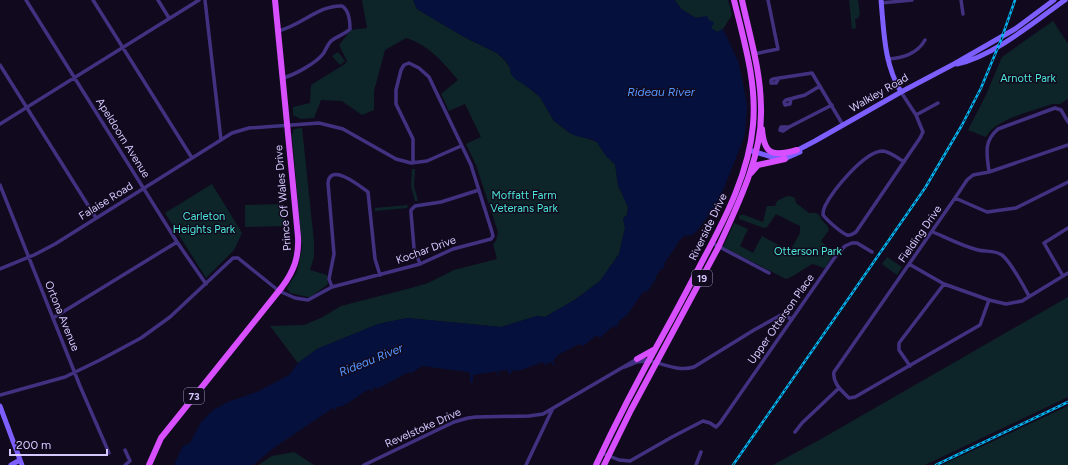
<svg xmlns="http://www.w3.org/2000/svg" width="1068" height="465" viewBox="0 0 1068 465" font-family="Figtree,sans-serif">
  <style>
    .green { fill: #0d2529 }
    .water { fill: #05113c }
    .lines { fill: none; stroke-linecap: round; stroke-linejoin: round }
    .street { stroke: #413281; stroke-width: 3.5 }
    .secondary { stroke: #7b5fff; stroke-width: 5 }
    .primary { stroke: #d74fff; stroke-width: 6 }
    .rail-casing { stroke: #00b6f3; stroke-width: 2.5 }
    .rail { stroke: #110a1e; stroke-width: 1; stroke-dasharray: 3; stroke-linecap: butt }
    .labels { text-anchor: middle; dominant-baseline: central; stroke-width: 3; stroke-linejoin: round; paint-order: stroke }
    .shield { fill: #110a1e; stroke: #9b8fbc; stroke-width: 1 }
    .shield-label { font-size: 10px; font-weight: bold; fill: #d6c8ff }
    .park-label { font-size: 11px; fill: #4ce7d7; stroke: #110a1e }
    .street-label { font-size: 11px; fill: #d6c8ff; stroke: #110a1e }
    .water-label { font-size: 12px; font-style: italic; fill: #5697ff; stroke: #110a1e }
  </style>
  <rect width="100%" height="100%" fill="#110a1e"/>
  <path class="green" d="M362 0H413L417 9 422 12 464 37 497 53 506 62 510 68 511 74 540 97 554 121 570 133 597 142 606 156 615 164 618 185 628 207 627 215 623 218 625 228 619 254 600 281 576 299 545 317 537 316 501 327 407 318 378 324 317 349 298 363 270 326 304 325 321 318 341 306 411 288 428 283 454 270 497 259 493 244 496 241 498 232 476 165 466 144 481 137 465 104 449 111 441 94 458 80C442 61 430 46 406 38L385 50 374 91V110L362 115 342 101 321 100 314 118 301 119 293 115V107L310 103 311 85 345 64 347 61 339 45 351 30 367 28Z
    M675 0H728L732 15 723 29 717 32 711 28 709 20 700 17 696 18 681 9Z
    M849 0H858L860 15 858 16 859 18 855 19 856 28 852 29Z
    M1053 21 1068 44V99L1060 104H1052C1033 111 995 119 986 137L968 130 986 95 1002 57Z
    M338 52 345 61 340 65 332 56Z
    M302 128 314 242V257L310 270 327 275 328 284 312 296 308 297 290 293 287 288 297 272 302 249 292 135 294 129Z
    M412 169H415L414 186 418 201H415L411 186Z
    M212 184 242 233 234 250 206 278 165 213Z
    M790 196 795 198 796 203 809 213H816L820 216C822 223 827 222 829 230L821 241 834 253 826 267 823 268 819 266 812 264 793 276 786 279 723 247 734 223 748 229 740 246 753 253 762 236 790 251 800 233V226L776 214 767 227 764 228 739 219V217L740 215H744L763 222 767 206H775L777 201 785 197Z
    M284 204 285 226 245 227V205Z
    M408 205 407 208 375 211V208Z
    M887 257 902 267 897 275 882 264Z
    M1068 297V397L925 465H773L821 439Z
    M1068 406V465H942Z
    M294 452 314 465H258L272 456Z"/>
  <path class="water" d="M413 0H675L681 9 696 18 707 16 709 20 712 21 714 23 711 28 717 32 723 29 738 61 742 78 747 105 745 135 718 203 697 231 692 235 684 236 680 240 664 264 665 265 662 270 661 269 655 278 656 279 647 292 645 291 644 293 643 292 627 315 618 322 619 323 618 325H615L619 329 613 326 600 338 597 335 583 346 579 344 558 355 553 361 555 365H553L551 362 544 365 543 362 521 370 513 371 512 369 511 374H509L507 370 498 371 499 375H497V371L473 375V382L470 383V374L468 372 422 366 412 373 409 372 379 388H373L372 392H371V389C358 393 347 408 335 407L336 411H335L333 408 275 447 253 465H174L183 446 190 443 201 422 213 410 228 402 257 392 289 375 298 363 317 349 378 324 407 318 501 327 537 316 545 317 576 299 600 281 619 254 625 228 623 218 627 215 628 207 618 185 615 164 606 156 597 142 591 139 576 136 570 133 554 121 540 97 532 90 514 78 511 74 510 68 506 61 497 53 464 37 422 12 417 9Z"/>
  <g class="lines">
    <path class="street" d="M26 0 177 242 206 284
      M93 0 192 158
      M158 0 169 18
      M205 0 221 140
      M961 0 963 14
      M881 3 912 0
      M278 31C301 26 318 5 342 6 349 10 350 21 350 29 344 35 337 36 331 41 327 45 326 50 323 54 316 63 293 76 282 78
      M754 54 778 49 768 0
      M887 59C903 58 917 54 925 40
      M0 65 96 218
      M779 78 776 83H771V80L773 79 812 73 843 125
      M901 92 916 115 923 132 920 138 856 232C853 234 850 236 847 235 840 232 827 220 823 215 823 212 824 208 825 206 833 190 864 152 882 151 889 151 898 158 904 162
      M791 99 790 104 785 105 784 102 786 100 805 95 820 86
      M916 115 938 103
      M0 124 199 0
      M789 127 783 131 780 130 781 127H789L832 105
      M989 172C987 154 983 142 998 129L1055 108 1061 110 1068 122
      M0 185 80 386 109 453
      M955 198 987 212 1016 208 1068 182
      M933 232C947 238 962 246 978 250 986 252 995 250 1002 255 1011 262 1023 285 1029 296
      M712 243 769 273
      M420 264 414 248 411 213V210L415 206 441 202 479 190
      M909 264 944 284 989 300 1006 304 1022 301 1068 273
      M0 269 34 255 55 244 232 133 249 128 319 123 343 129 396 159 411 163 427 161 461 146
      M1063 276 1044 243 1068 228
      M332 287 329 279 334 254 328 183C330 162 360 186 368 192L375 259 380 275
      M989 300 980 325 855 397 849 398C842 391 832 383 834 372L955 198 967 180 973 175 989 172 1068 145
      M53 318 177 242
      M910 366 899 350V343L944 284
      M625 367 637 362 646 361
      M0 395 65 377 100 360 141 338 170 317 233 258H238L279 291 295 298 308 300 332 287 420 264 453 249 491 239 493 236 492 232 471 165 429 77 419 68 409 63 404 65 401 70 396 90V104L413 139V163
      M795 432 802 423 839 388
      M602 453 619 460 630 461 672 437 703 421 710 423 716 427 720 423 835 257 845 246 852 243H857L872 252
      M125 465 130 461 125 450
      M364 465 454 422 468 418 476 417 529 416 543 414 637 359C655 359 675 373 694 367L754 330 781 315 792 319
      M526 465 552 410
      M696 465 701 452"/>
    <path class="secondary" d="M881 0C884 32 884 64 901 92
      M957 64C994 56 1034 22 1065 0
      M752 151 772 157 787 155
      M794 152 815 141 901 92 954 64 1015 29 1054 0
      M784 159 800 152
      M0 406 22 465
      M11 465 20 460"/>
    <path class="primary" d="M762 129C764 155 773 157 797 150
      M751 173 758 165 785 159
      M637 359 655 349
      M149 465 161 438 282 287C294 271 299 257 298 237L275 0
      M596 465C617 420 640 376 664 333 678 308 691 283 704 258 726 217 749 172 753 125 757 83 744 41 734 0
      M604 465 631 410 719 246C737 206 761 159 761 114 762 75 750 37 742 0"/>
    <g class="rail-casing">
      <path id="rail" d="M733 465 925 188 962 125 981 88 1001 40 1015 0
        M936 465 1068 402"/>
    </g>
    <use href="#rail" class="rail"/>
  </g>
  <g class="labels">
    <g class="shield">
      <rect x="692" y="270" width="20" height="16" rx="3"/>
      <rect x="184" y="388" width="20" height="16" rx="3"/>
    </g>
    <g class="shield-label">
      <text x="702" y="278">19</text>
      <text x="194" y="396">73</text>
    </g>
    <g class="park-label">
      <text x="1028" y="78">Arnott Park</text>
      <text x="524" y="195">Moffatt Farm<tspan x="524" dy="13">Veterans Park</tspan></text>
      <text x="204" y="216">Carleton<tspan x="204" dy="13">Heights Park</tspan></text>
      <text x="808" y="251">Otterson Park</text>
    </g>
    <g class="street-label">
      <text transform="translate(879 93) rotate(-30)">Walkley Road</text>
      <text transform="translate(123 138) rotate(58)">Apeldoorn Avenue</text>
      <text transform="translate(283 198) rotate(-95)">Prince Of Wales Drive</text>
      <text transform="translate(106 201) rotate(-32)">Falaise Road</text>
      <text transform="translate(708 227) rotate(-64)">Riverside Drive</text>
      <text transform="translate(920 234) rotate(-55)">Fielding Drive</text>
      <text transform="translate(426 250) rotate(-20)">Kochar Drive</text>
      <text transform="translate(62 316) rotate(68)">Ortona Avenue</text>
      <text transform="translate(781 319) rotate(-55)">Upper Otterson Place</text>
      <text transform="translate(423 428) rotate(-24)">Revelstoke Drive</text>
    </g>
    <g class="water-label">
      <text x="661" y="92">Rideau River</text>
      <text transform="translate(371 360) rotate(-22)">Rideau River</text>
    </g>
  </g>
  <path d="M10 449v6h97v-6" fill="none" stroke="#d6c8ff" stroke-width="2"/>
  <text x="16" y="449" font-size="12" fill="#d6c8ff" stroke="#110a1e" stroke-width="3" paint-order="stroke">200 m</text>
</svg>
